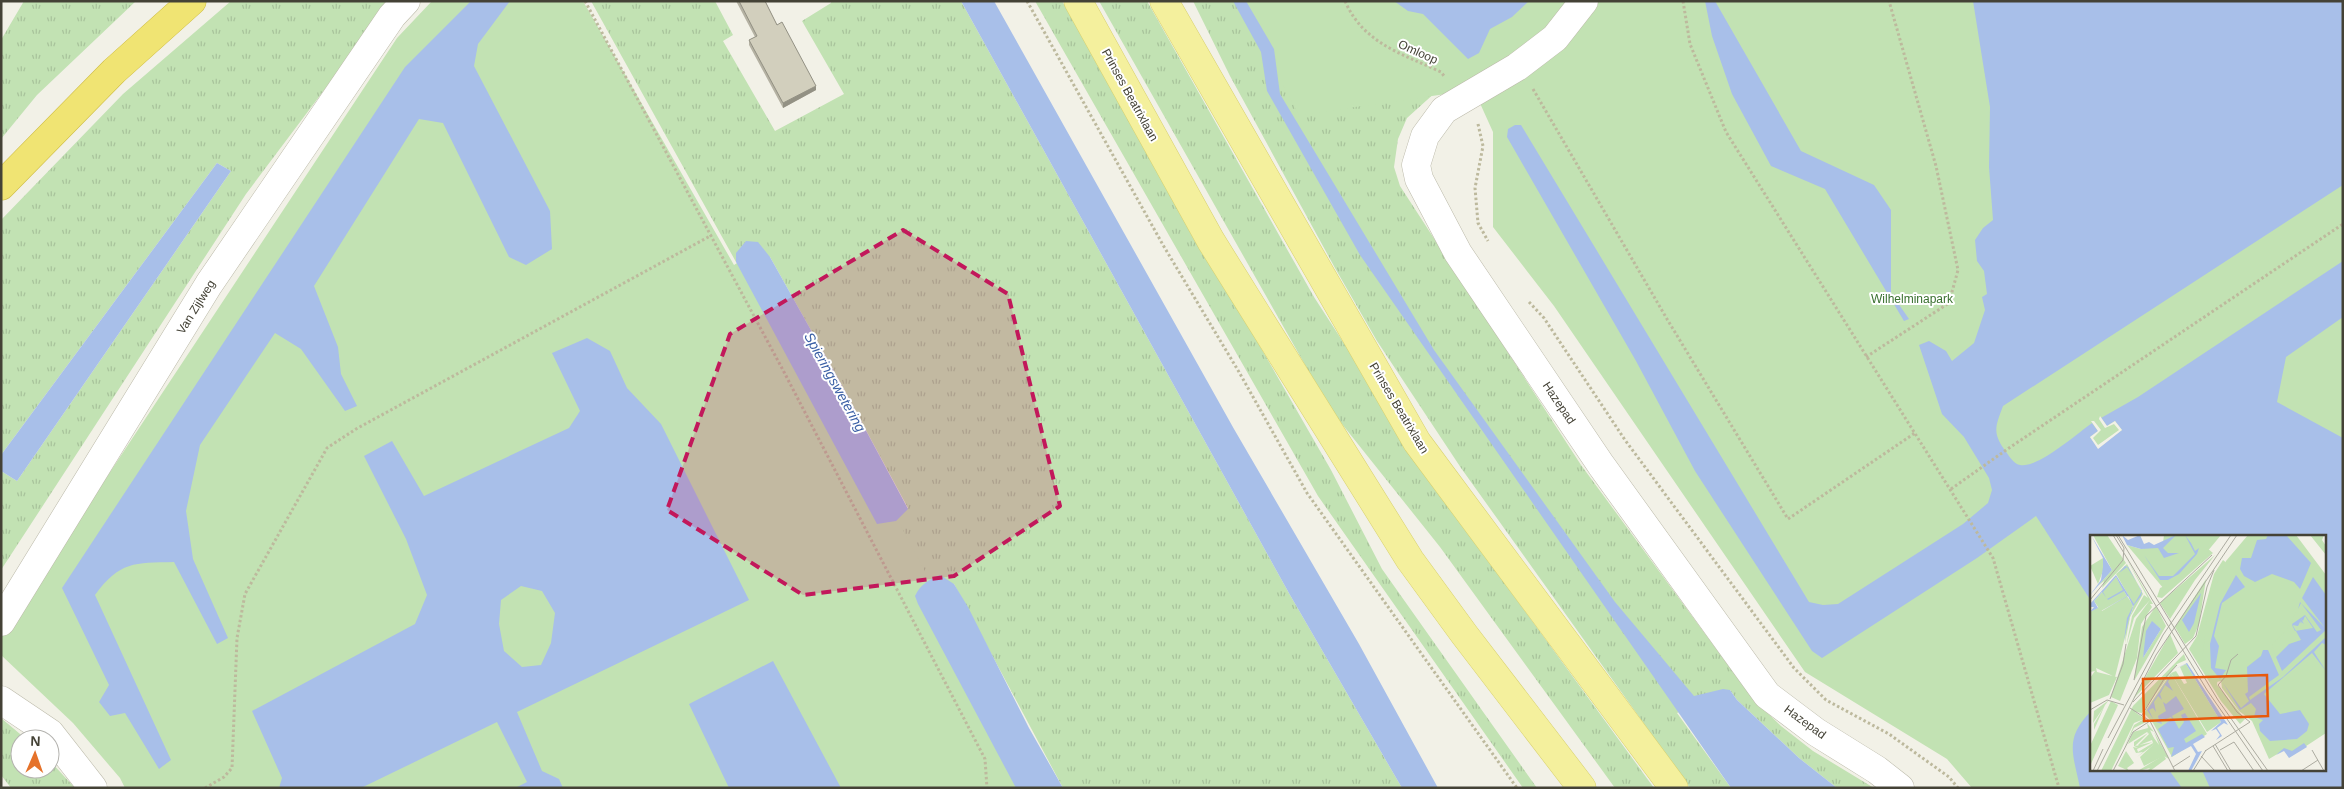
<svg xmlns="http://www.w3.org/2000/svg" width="2344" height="789" viewBox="0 0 2344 789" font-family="Arial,sans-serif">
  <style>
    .grass { fill: url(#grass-tufts) }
    .park { fill: #c2e2b3; fill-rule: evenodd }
    .water { fill: #a8bfe9; fill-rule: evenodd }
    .pier { fill: #f2f1e7 }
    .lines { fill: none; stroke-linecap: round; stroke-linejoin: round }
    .minor-casing { stroke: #bcbaaa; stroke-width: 29 }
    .primary-casing { stroke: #d8d16f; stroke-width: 29 }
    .motorway-casing { stroke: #cebc44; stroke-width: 29 }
    .path { stroke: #bdb99d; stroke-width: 3; stroke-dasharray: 2.5 2.5; stroke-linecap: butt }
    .minor { stroke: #fff; stroke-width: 28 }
    .primary { stroke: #f4f09d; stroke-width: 28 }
    .motorway { stroke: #f0e473; stroke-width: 28 }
    .wall { fill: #b5b2a3 }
    .shaded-wall { fill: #939184 }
    .building { fill: #d2cfbd; stroke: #939184 }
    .marked { fill: #c2185b; fill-opacity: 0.2; stroke: #c2185b; stroke-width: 4; stroke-dasharray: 10 6; stroke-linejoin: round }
    .labels { text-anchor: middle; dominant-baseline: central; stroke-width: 4; stroke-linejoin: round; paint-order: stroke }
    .street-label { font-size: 12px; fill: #444236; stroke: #fff }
    .park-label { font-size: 12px; fill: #39702f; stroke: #fff }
    .water-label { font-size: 14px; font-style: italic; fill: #3a5fa5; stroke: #fff }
    .inset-road { fill: none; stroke: #acaba0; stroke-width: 1 }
    .view { fill: #e8590c; fill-opacity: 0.15; stroke: #e8590c; stroke-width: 2.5 }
    .inset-edge { fill: none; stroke: #444236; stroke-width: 2.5 }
  </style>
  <defs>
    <pattern id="grass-tufts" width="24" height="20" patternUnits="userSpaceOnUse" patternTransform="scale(1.25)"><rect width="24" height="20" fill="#c2e2b3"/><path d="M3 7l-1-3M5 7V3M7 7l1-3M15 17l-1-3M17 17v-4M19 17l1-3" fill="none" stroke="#a8c39b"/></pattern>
  </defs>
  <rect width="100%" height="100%" fill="#f2f1e7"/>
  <path class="grass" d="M24 1H136L37 95 1 139V40Z
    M231 1H391L246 194 1 570V471L17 481 231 171 217 163 1 455V220L123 94Z
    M591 1H715L733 35 723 41 775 131 844 94 802 21 831 3V1H961L1290 595 1402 788H1063L954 584 927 580 877 524 908 508 840 382 770 257 736 253V262Z
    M1035 1H1062L1331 470 1382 569 1537 788H1523L1318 496Z
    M1099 1H1147L1314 297 1457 518 1654 788H1615L1440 547 1330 409Z
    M1193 1H1266L1437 91 1407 118 1398 139 1394 167 1400 186 1581 465 1753 699 1781 726 1813 751 1874 788H1837L1799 758 1737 700 1730 690 1677 713 1731 788H1690L1461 468 1377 341 1335 268 1230 76Z
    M1 718 26 739H20V769H50V761L75 788H11L1 775Z"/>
  <path class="park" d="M432 1H583L734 265 754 252 1041 788H125L120 778 73 723 1 655V637L397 38Z
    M1238 1H2343V788H1972L1947 759 1805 672 1554 306 1493 227V132L1474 90 1299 115ZM2092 536H2325V770H2092Z"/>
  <path class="water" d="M471 1H510L478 44 474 66 550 211 552 249 526 265 509 257 443 123 419 119 314 286 338 347 341 374 357 406 345 411 301 349 275 333 200 445 186 511 193 559 228 638 217 644 174 562C134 563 120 561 95 595L171 760 159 769 125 713 110 716 99 702 109 685 62 588 405 67Z
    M961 1H994L1234 429 1359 644 1438 788H1402L1290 595Z
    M1233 1H1246L1274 49 1280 94 1434 350 1615 602 1694 696 1723 689 1730 690 1737 700 1799 758 1837 788H1731L1360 255 1267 91 1261 52Z
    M1394 1H1529L1512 17 1490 29 1479 53 1468 59 1423 14 1408 11Z
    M1705 1H1715L1801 151 1874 185 1891 210V293L1909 319 1904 321 1825 189 1771 166 1732 94 1712 36Z
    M1973 1H2343V185L2003 406C1996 425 1992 432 2004 449 2008 454 2013 464 2020 465 2037 469 2078 433 2092 423L2098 431 2090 437 2098 448 2122 430 2115 421 2107 426 2101 418 2138 397 2343 261V317L2286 357 2277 402 2343 438V788H2210L2202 770H2325V536H2092L2091 601 2036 516 1977 558 1822 658 1812 651 1695 471 1636 361 1507 137 1508 129 1515 125H1521L1809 602 1823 605 1838 604 1963 524 1988 503 1992 490 1989 478 1964 437 1942 414 1919 345 1929 341 1946 351 1952 361 1974 343 1985 310 1982 297 1987 294 1984 271 1977 261 1975 240 1983 228 1993 220 1989 167 1990 107Z
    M217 163 231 171 17 481 1 471V455Z
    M746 241 758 242 770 257 840 382 908 509 896 521 877 524 736 262V253Z
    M587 338 610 351 627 388 661 424 749 600 517 712 542 771 559 779 563 788H515L527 782 497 722 361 788H279L282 778 252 711 415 624 427 595 406 539 364 456 392 441 424 496 569 428 580 411 552 353ZM521 586 542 591 555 613 551 643 541 665 522 667 504 651 499 624 501 600Z
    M940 575 954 584 968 607 1029 728 1063 788H1016L918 604 915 596C921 584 928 580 940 575Z
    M773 661 841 788H729L689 704Z
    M2091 711 2092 770H2169L2182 788H2080C2073 753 2064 739 2091 711Z"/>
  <path class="pier" d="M2100 416 2107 426 2115 421 2122 430 2098 449 2090 437 2098 431 2091 421H2094L2101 430 2093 438 2098 445 2119 430 2114 424 2105 428 2099 419Z"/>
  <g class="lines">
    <g class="minor-casing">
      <path id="minor" d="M1584 1 1555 38 1517 67 1444 110 1425 136 1416 165 1419 179 1458 253 1601 465 1767 695 1816 732 1877 770 1900 788
        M1 622 209 284 392 16 406 1
        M1 700 50 733 93 788"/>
    </g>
    <g class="primary-casing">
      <path id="primary" d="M1078 1 1211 241 1410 560 1464 634 1582 788
        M1164 1 1417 442 1674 788"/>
    </g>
    <g class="motorway-casing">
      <path id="motorway" d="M1 186 114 71 192 1"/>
    </g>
    <path class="path" d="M585 1 784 372 985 759 987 788
      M1027 1 1163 245 1239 372 1307 493 1517 788
      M1345 1C1363 43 1402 54 1441 72L1444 76
      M1683 1 1690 44 1726 132 1993 558 2059 788
      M1533 89 1667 319 1788 519 1915 433
      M1478 124 1483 146 1475 188 1478 223 1488 241
      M1529 302 1544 318 1625 440 1794 668 1826 700 1889 734 1949 777 1958 788
      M1866 357 1949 303 1958 270 1936 166 1889 1
      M1951 489 2009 448 2343 224
      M205 788 224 777 232 768 237 638 245 594 327 448 356 429 712 235"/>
    <use href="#minor" class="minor"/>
    <use href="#primary" class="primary"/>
    <use href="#motorway" class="motorway"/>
  </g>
  <path class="wall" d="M736 1H765L777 25 816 90 783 108 749 45V40L755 37Z"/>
  <path class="shaded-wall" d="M816 86V90L783 108V103Z"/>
  <path class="building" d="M739 1H765L777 25 782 22 816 86 783 103 749 40 757 36Z"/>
  <path class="marked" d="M903 230 1008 294 1060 506 954 576 803 595 667 510 730 334Z"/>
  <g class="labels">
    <g class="street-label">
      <text transform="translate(1418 52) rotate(24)">Omloop</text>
      <text transform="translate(1130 95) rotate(61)">Prinses Beatrixlaan</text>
      <text transform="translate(196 307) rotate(-58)">Van Zijlweg</text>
      <text transform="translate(1559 403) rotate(56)">Hazepad</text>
      <text transform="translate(1399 408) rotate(59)">Prinses Beatrixlaan</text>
      <text transform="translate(1805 722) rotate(36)">Hazepad</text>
    </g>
    <g class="park-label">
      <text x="1912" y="299">Wilhelminapark</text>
    </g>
    <g class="water-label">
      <text transform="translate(835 382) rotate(61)">Spieringswetering</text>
    </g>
  </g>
  <g transform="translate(2090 535)">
    <rect width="236" height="236" fill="#f2f1e7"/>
    <path d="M3 0H17L36 28 12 53 14 46 8 51 22 35ZM117 13 123 18 72 63 67 62 70 53 79 49ZM125 20 105 45 80 84 70 68ZM35 21 63 69H60L62 72 51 89 47 123 30 166 21 162 46 84 60 65 44 83 36 112 42 81 54 60 58 63ZM133 25 140 31 127 150 155 184 150 189 131 166 99 114 107 101 124 39ZM37 29 53 59 40 82 35 108 36 92 44 70 26 39ZM26 42 37 61 11 76 4 66ZM116 44 109 89 103 103 95 109 85 92ZM66 71 76 91 44 146 52 92ZM62 87 71 94 53 123ZM80 99 88 118 43 164ZM94 119 96 125 87 129 52 178 45 177 58 186 44 193 34 213 44 190 54 184 44 188 21 236H11L43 171ZM96 129 131 187 117 197 81 138 86 136 94 149 97 148 90 132ZM19 165 15 170 4 195V189L14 172 3 188 4 176ZM21 166 28 170 0 231V211ZM57 188 64 197 60 195 66 208 47 222 53 217 46 218 43 212 48 213 44 211V207L58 198 45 211 63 207 47 214 48 217 63 208 62 205 47 211 59 199 57 197 38 209 43 197 58 193ZM37 209 51 234 74 220 76 224 60 236H57L60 233 48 236 51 234Z" fill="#c2e2b3" fill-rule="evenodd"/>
    <path d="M64 197 79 224 74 221 54 231 50 222 65 208 61 199 69 210ZM36 216 44 228 37 233 39 236 28 231Z" fill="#c2e2b3"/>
    <path d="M74 0H131L102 35 74 54 37 10 51 14 73 8ZM158 0H206L236 40V198L204 219 194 215 179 224 162 186 149 176 132 153 131 146 122 148 112 126 119 68 136 26ZM220 0H234L232 5 236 11V20ZM13 23V36L8 49 0 31ZM37 61 43 70 25 142 6 133 7 137 27 142 19 160 0 168V143L5 136 0 137V77L9 72 12 76ZM81 138 117 199 82 222 63 188 54 178Z" fill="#c2e2b3"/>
    <path d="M211 68 230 95 186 122 182 110 197 94Z" fill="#c2e2b3"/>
    <path d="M1 0 22 35 0 60 11 45 13 32V23ZM32 0 38 5 50 0 54 9 59 7 64 10 86 0 73 13 78 18H89L74 23 68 13 51 14 37 10ZM95 0 101 8 105 16 109 13 107 19 89 39 78 45H70L54 20 69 41H83L105 19ZM178 0H196L221 28 210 54 204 47 182 39 165 47 154 41 150 34 152 23H161L167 5 176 4ZM35 31 38 32 52 57 51 61 44 70 39 83 34 106 37 83 43 71 38 61 11 76 37 61 34 56 18 65 12 57 4 66 8 73 0 77 4 72H0V69L26 40 44 69 52 56 37 32 29 38ZM26 42 33 55 17 64 13 57ZM146 40 155 52 132 68 124 101 129 111 125 133 136 135 130 144 121 133 120 109 130 69ZM223 42 236 60V95L192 136 186 122 199 109 211 105 202 89 215 80 227 97 231 95 211 68 208 74 210 67 235 93 212 63ZM215 81 223 93 205 96 202 90 208 91 210 87 212 89 210 86 214 89 211 84 213 86ZM111 58 104 88 99 97 92 85ZM62 86 71 94 53 123 56 96ZM236 102V110L232 108 224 117 236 136 222 118 174 159 190 179 210 175 219 189 217 196 207 204 180 206 170 196 169 189 173 185 164 182 166 174 161 168 150 175 133 148 151 173 159 166 155 159 158 157 157 132 171 121 173 115H178L189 140 159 162 160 165 193 142ZM97 128 138 190 134 188 127 193 132 201 126 205 130 200 126 194 121 196 131 187 96 129 85 134ZM81 140 78 147 83 156 75 150 70 159 72 165 68 161 64 167 66 177 63 173 59 175 63 184 57 175ZM86 161 94 174 82 181 89 194 94 187 91 180 95 178 106 196 94 204 96 208 112 199 115 202 103 209 108 217 112 216 101 236H98L106 219 101 211 81 222 84 212 78 213 68 194 82 184 81 182 71 186 72 189 66 187 69 185 68 181 76 176 73 167 76 169ZM214 208 217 212 199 223 194 216 186 220 194 213 202 216Z" fill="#a8bfe9" fill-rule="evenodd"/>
    <path class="inset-road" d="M23 0 117 155 173 236M28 0 128 165 178 236M0 65 33 25 34 13 26 0M44 145 56 81 122 20M20 164 33 129 36 109M43 167 106 101 117 52 124 35M40 173 60 186 85 236M0 175 17 165 34 170M52 180 74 144 87 130M18 203 73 100 141 0M125 209 141 236M123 211 138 236M130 215 144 207 164 236M222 215 234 236M115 216 160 187 147 177 128 150 136 141 141 125 148 119M111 221 125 236M83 232 100 221M3 236 13 214M7 236 66 120 147 0M23 236 43 197 60 186M103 236 116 215M211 236 228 225"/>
    <path class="view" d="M177 140 178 181 54 186 53 144Z"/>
    <rect width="236" height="236" class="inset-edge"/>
  </g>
  <rect width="2344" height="789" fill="none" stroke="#444236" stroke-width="5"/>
  <g transform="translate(35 754) rotate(2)"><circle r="24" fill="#ffffff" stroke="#b4b3af"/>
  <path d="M0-4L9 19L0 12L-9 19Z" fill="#e5722a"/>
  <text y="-8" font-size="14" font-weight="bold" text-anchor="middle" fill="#444236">N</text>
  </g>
</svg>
